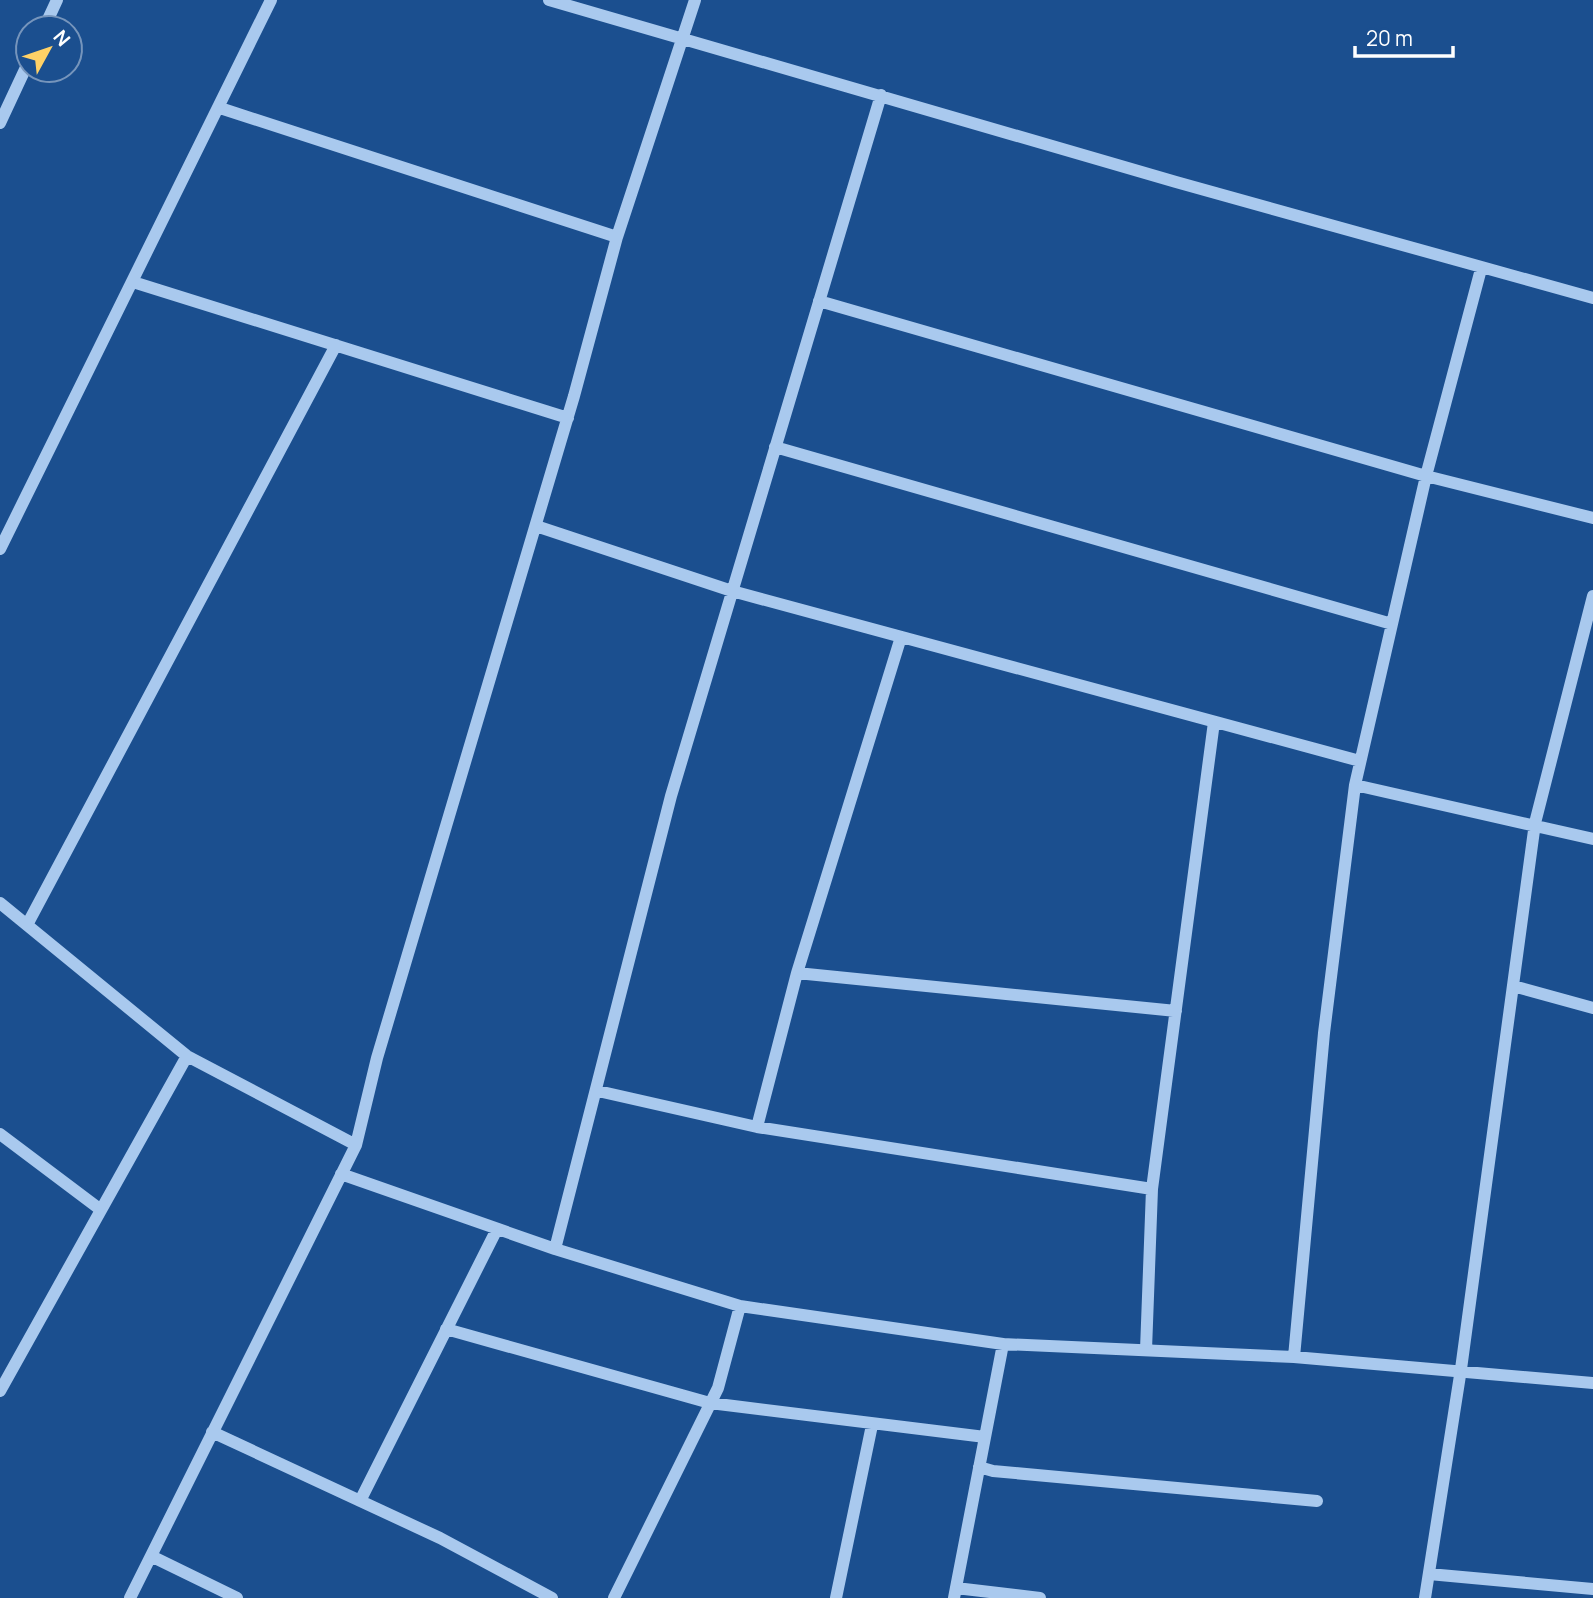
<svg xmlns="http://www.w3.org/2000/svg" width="1593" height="1598" viewBox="0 0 1593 1598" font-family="Manrope,sans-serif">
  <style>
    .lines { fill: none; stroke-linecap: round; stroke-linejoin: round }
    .minor { stroke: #a9c9ee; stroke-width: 12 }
  </style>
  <rect width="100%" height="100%" fill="#1b4f8f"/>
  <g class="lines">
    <path class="minor" d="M549 0 1176 182 1593 298
      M44 28 57 0
      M881 95 671 796 555 1249 740 1306 1003 1344 1294 1357 1593 1383
      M220 108 617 237
      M0 123 28 63
      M133 282 568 418
      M819 301 1426 476 1593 518
      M775 447 1392 624
      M536 526 732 591 1360 761
      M0 549 271 0
      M901 637 797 973 757 1127 1152 1189 1214 722
      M1355 785 1593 839
      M0 903 187 1056 356 1145
      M27 925 336 345
      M797 973 1176 1011
      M1513 986 1593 1008
      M598 1091 757 1127
      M0 1134 101 1210
      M341 1174 555 1249
      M446 1329 710 1403 985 1437
      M1146 1350 1152 1189
      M1294 1357 1324 1033 1355 785 1426 476 1481 269
      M0 1391 187 1056
      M212 1432 440 1538 552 1598
      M979 1467 993 1471 1317 1501
      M360 1501 497 1229
      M151 1556 237 1598
      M1429 1574 1593 1589
      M956 1588 1040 1598
      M130 1598 356 1145 377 1058 574 396 617 237 695 0
      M614 1598 718 1388 740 1306
      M836 1598 872 1425
      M954 1598 1003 1344
      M1425 1598 1461 1369 1535 823 1593 596"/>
  </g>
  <g transform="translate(49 49) rotate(50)"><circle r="33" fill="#1b4f8f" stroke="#7695bc" stroke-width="2"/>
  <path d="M0-5L12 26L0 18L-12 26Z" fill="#ffd166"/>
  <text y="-10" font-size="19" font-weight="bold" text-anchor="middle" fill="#ffffff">N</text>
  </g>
  <path d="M1355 46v10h98v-10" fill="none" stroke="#ffffff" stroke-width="3.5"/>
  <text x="1366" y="46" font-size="21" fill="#ffffff" stroke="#1b4f8f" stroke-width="5" paint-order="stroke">20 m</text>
</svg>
